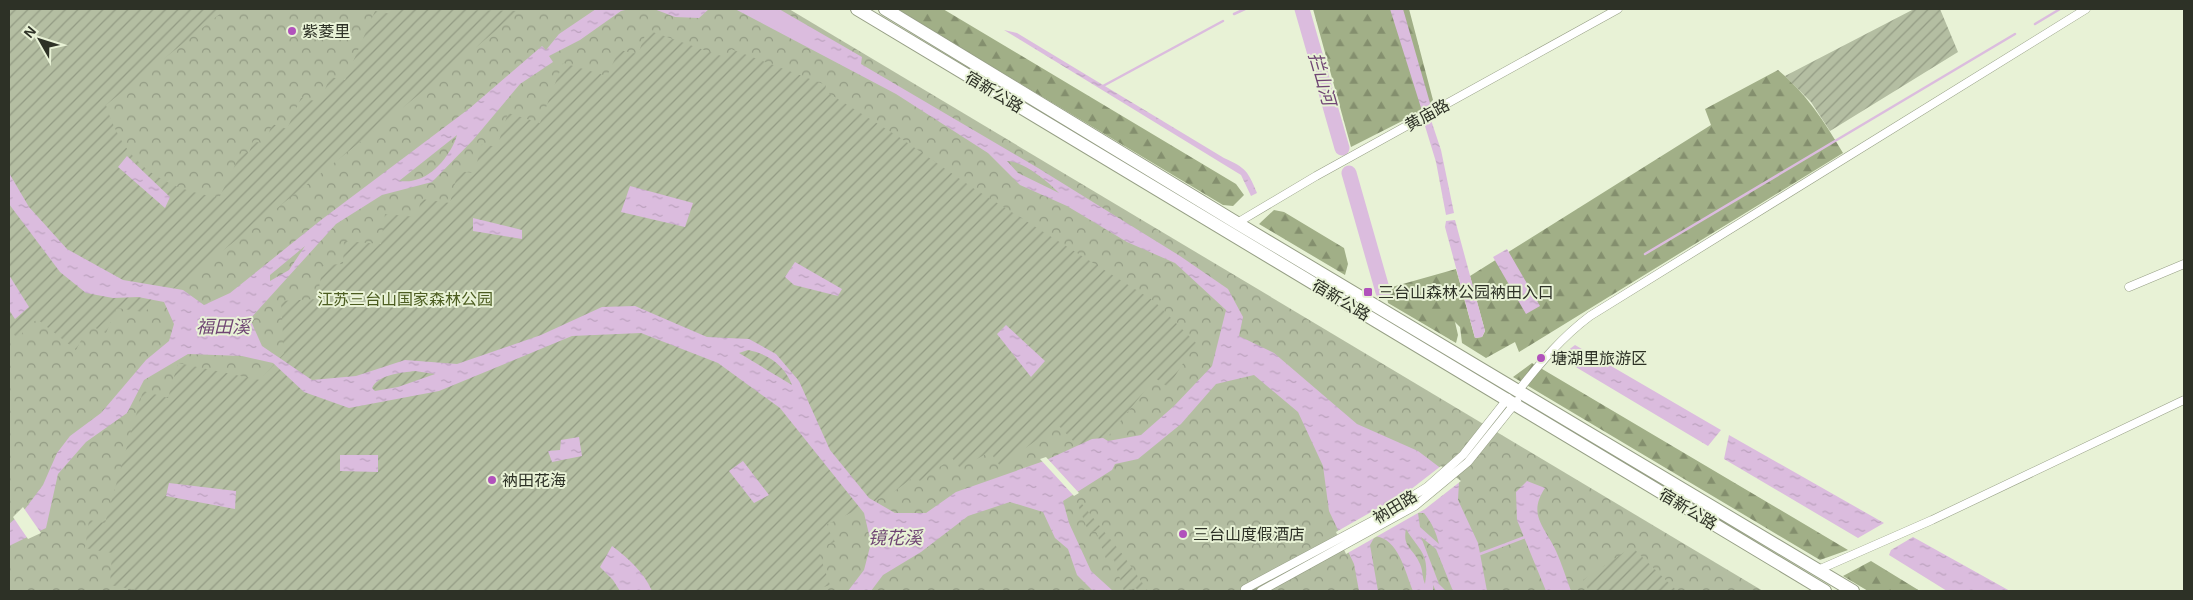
<svg xmlns="http://www.w3.org/2000/svg" width="2193" height="600" viewBox="0 0 2193 600" font-family="Arial,'Noto Sans SC',sans-serif">
  <style>
    .forest { fill: url(#forest-firs) }
    .park { fill: url(#park-crowns) }
    .garden { fill: url(#garden-furrows) }
    .water { fill: url(#water-ripples); fill-rule: evenodd }
    .pier { fill: #e8f2d6 }
    .lines { fill: none; stroke-linecap: round; stroke-linejoin: round }
    .stream { stroke: #dbbcde; stroke-width: 2.5 }
    .river { stroke: #dbbcde; stroke-width: 15 }
    .minor-casing { stroke: #969f85; stroke-width: 9 }
    .trunk-casing { stroke: #969f85; stroke-width: 14 }
    .minor { stroke: #fff; stroke-width: 8 }
    .trunk { stroke: #fff; stroke-width: 12 }
    .poi-dot { fill: #b152bc; stroke: #e8f2d6; stroke-width: 2 }
    .labels { text-anchor: middle; dominant-baseline: central; stroke-width: 4; stroke-linejoin: round; paint-order: stroke }
    .poi-label { font-size: 16px; fill: #2d3126; stroke: #e8f2d6; text-anchor: start }
    .street-label { font-size: 16px; fill: #2d3126; stroke: #e8f2d6 }
    .park-label { font-size: 16px; fill: #4b5c1f; stroke: #e8f2d6 }
    .water-label { font-size: 18px; font-style: italic; fill: #704674; stroke: #e8f2d6 }
  </style>
  <defs>
    <pattern id="forest-firs" width="22" height="20" patternUnits="userSpaceOnUse" patternTransform="scale(1.25)"><rect width="22" height="20" fill="#a1af87"/><path d="M5 1l3.5 6h-7zM16 11l3.5 6h-7z" fill="#848f6e"/></pattern>
    <pattern id="park-crowns" width="20" height="18" patternUnits="userSpaceOnUse" patternTransform="scale(1.25)"><rect width="20" height="18" fill="#b4bea2"/><path d="M2 6a3 3 0 1 1 6 0M12 15a3 3 0 1 1 6 0" fill="none" stroke="#939b84"/></pattern>
    <pattern id="garden-furrows" width="10" height="10" patternUnits="userSpaceOnUse" patternTransform="scale(1.25)"><rect width="10" height="10" fill="#b4bea2"/><path d="M-1 1l2-2M0 10L10 0M9 11l2-2" fill="none" stroke="#939b84"/></pattern>
    <pattern id="water-ripples" width="26" height="14" patternUnits="userSpaceOnUse" patternTransform="scale(1.25)"><rect width="26" height="14" fill="#dbbcde"/><path d="M2 4q2-2 4 0t4 0M15 11q2-2 4 0t4 0" fill="none" stroke="#bca2be"/></pattern>
  </defs>
  <rect width="100%" height="100%" fill="#e8f2d6"/>
  <path class="forest" d="M896 9H943L1236 184 1244 195 1233 206 1223 205Z
    M1313 9H1409L1433 100 1422 111 1351 147Z
    M1778 70C1806 93 1824 121 1843 153L1519 352 1515 342 1486 358 1462 343 1460 327 1455 322 1458 335 1456 343 1388 303 1387 296 1392 287 1456 269 1475 338 1482 337 1485 331 1470 276 1711 125 1705 109Z
    M1274 210 1284 212 1344 248 1348 264 1345 275 1259 224Z
    M1532 363 1848 550 1820 560 1513 377Z
    M1871 561 1920 591H1868L1843 576Z"/>
  <path class="park" d="M9 9H789L1763 591H9Z"/>
  <path class="garden" d="M9 9H226L106 105C124 164 160 187 219 198L242 151 249 153 253 141 265 144 272 124 287 129 301 98 320 102 330 77 345 80 375 11 391 14 393 9 519 11C397 115 270 214 144 312L117 308 106 333 89 325 76 350 37 319 17 338 9 329Z
    M1914 9H1940L1958 52 1830 131 1811 102 1785 76Z
    M647 30 727 58 731 49 826 85 825 91 899 137 973 188 1154 301 1196 343 1168 387 1155 378 1106 439H1092L1078 446 1058 425 1000 466 990 452 960 468 952 458 920 481 915 476 895 491 826 525 835 542 817 547 830 585 811 591H141L110 585 112 553 85 548 89 520 105 523 143 391 168 398 178 363 260 380 284 353 281 301 317 299 323 265 343 264 344 241 381 244 385 214 417 217 421 199 450 203 458 171 474 173 482 144 497 147 508 113 540 123 563 63 607 76 619 50 638 54Z
    M1082 504 1123 555 1148 591H1138L1136 588 1124 591 1114 560 1107 562 1096 531 1089 533 1078 505Z
    M1632 547 1677 591H1589L1583 580Z"/>
  <path class="water" d="M596 9H629L621 11 580 40 549 56 553 62 520 84 473 140 432 182 382 195 336 224 250 319 262 346 312 380 356 376 405 360 457 364 541 335 602 307 635 306 707 337 749 339 776 354 799 381 830 450 869 498 895 513H926L956 492 1044 461 1092 439 1103 438 1108 441 1141 435 1174 406 1212 366 1226 310 1175 263 1127 242 1067 206 1020 185 988 153 896 94 735 9H755L764 19 791 33 787 20 771 9H779L862 57 861 64 1038 168 1180 256 1228 289 1243 317 1239 336 1274 353 1357 424 1418 451 1459 482 1458 500 1478 543 1487 591H1453L1436 549 1421 537 1439 584 1446 591H1436L1433 585V591H1413C1405 572 1399 539 1375 536L1370 545 1378 591H1359L1354 564 1329 511 1323 466 1298 412 1254 375 1216 384 1181 424 1138 459 1115 464 1112 470 1063 501 1069 523 1091 571 1113 591H1093L1077 575 1068 549 1055 538 1043 512 1010 502 968 516 921 552 883 575 871 591H848L864 570 871 543 864 513 780 408 718 363 641 333 572 336 439 391 349 408 304 392 273 363 242 356 188 354 144 380 127 413 86 442 58 474 46 528 9 546V524L22 513 43 485 57 453 70 436 101 413 146 360 169 341 174 324 164 302 138 297 113 298 86 293 60 272 9 204V173L29 207 67 249 123 280 183 290 204 305 230 293 321 220 470 108 542 46 546 50 559 34ZM457 135C452 153 434 176 415 180 410 182 404 181 399 181ZM1007 161C1024 162 1046 180 1059 193L1018 173ZM305 246 289 270 270 281V275ZM748 350C769 354 785 366 792 385L739 353ZM415 371 435 374 398 387 375 391 372 388C379 374 401 373 415 371ZM1418 513H1424C1432 523 1436 532 1439 544L1420 527ZM1406 529C1420 552 1430 553 1425 584 1422 577 1423 571 1420 564 1414 548 1402 548 1406 529Z
    M654 9H709L699 18 675 17Z
    M1390 9H1403L1430 103 1428 110 1422 111Z
    M1004 30 1017 33 1224 158C1246 168 1248 171 1257 193L1251 196 1241 175Z
    M1431 120 1441 150 1454 213 1446 215 1436 162 1425 126 1426 121Z
    M127 156 170 197 165 208 118 167Z
    M630 186 693 203 685 227 621 212Z
    M473 218 522 230V239L473 231Z
    M1455 220 1485 331 1482 337 1475 338 1445 227 1446 221Z
    M1507 249 1540 306 1526 314 1493 257Z
    M795 262 842 289 838 296 794 285 785 277Z
    M9 275 29 307 15 319 9 310Z
    M1006 325 1045 361 1031 377 997 334Z
    M1575 345 1721 430 1708 446 1559 357Z
    M1729 435 1884 523 1858 538 1724 459Z
    M579 437 582 456 552 462 548 451 560 450 561 440Z
    M340 455H378V472L340 471Z
    M743 461 769 495 754 503 729 471Z
    M1527 481 1545 488C1527 515 1545 527 1556 551 1562 564 1566 578 1571 591H1546L1517 520 1516 492Z
    M169 483 236 491 235 509 166 496Z
    M1913 537 2010 591H1947L1889 555 1891 550Z
    M612 546C629 559 643 571 652 591H620L613 580 600 567Z"/>
  <path class="pier" d="M1046 457 1079 493 1074 496 1040 459Z
    M1441 466 1461 481 1425 509 1346 554 1336 532 1410 490Z
    M23 507 41 533 28 539 13 517Z"/>
  <g class="lines">
    <path class="stream" d="M1234 14 1245 9
      M2035 24 2060 9
      M1103 86 1223 21
      M1645 254 2015 34
      M1480 554 1525 537"/>
    <path class="river" d="M760 9 806 36
      M1302 9 1342 148
      M1349 173 1383 292"/>
    <g class="minor-casing">
      <path id="minor" d="M1237 223 1316 176 1618 9
        M2129 287 2184 264
        M1519 390C1541 362 1562 337 1590 316L2086 9
        M1818 570 1932 520 2184 400
        M1246 591 1245 589 1374 520 1427 487 1463 455 1508 398
        M1261 591 1415 506 1468 462 1517 401"/>
    </g>
    <g class="trunk-casing">
      <path id="trunk" d="M857 9 1825 591
        M885 9 1237 223 1853 591"/>
    </g>
    <use href="#minor" class="minor"/>
    <use href="#trunk" class="trunk"/>
  </g>
  <g class="poi-dot">
    <circle cx="292" cy="31" r="5"/>
    <rect x="1363" y="287" width="10" height="10" rx="2.5"/>
    <circle cx="1541" cy="358" r="5"/>
    <circle cx="492" cy="480" r="5"/>
    <circle cx="1183" cy="534" r="5"/>
  </g>
  <g class="labels">
    <g class="poi-label">
      <text x="302" y="31">紫菱里</text>
      <text x="1378" y="292">三台山森林公园衲田入口</text>
      <text x="1551" y="358">塘湖里旅游区</text>
      <text x="502" y="480">衲田花海</text>
      <text x="1193" y="534">三台山度假酒店</text>
    </g>
    <g class="street-label">
      <text transform="translate(994 92) rotate(31)">宿新公路</text>
      <text transform="translate(1427 115) rotate(-29)">黄庙路</text>
      <text transform="translate(1341 300) rotate(31)">宿新公路</text>
      <text transform="translate(1395 507) rotate(-31)">衲田路</text>
      <text transform="translate(1688 509) rotate(31)">宿新公路</text>
    </g>
    <g class="park-label">
      <text x="405" y="299">江苏三台山国家森林公园</text>
    </g>
    <g class="water-label">
      <text transform="translate(1322 79) rotate(74)">拦山河</text>
      <text x="223" y="327">福田溪</text>
      <text x="895" y="538">镜花溪</text>
    </g>
  </g>
  <rect width="2193" height="600" fill="none" stroke="#2d3126" stroke-width="20"/>
  <g transform="translate(40 40) rotate(309)" stroke="#e8f2d6" stroke-width="4" paint-order="stroke">
  <path d="M0-4L9 19L0 12L-9 19Z" fill="#2d3126"/>
  <text y="-8" font-size="14" font-weight="bold" text-anchor="middle" fill="#2d3126">N</text>
  </g>
</svg>
